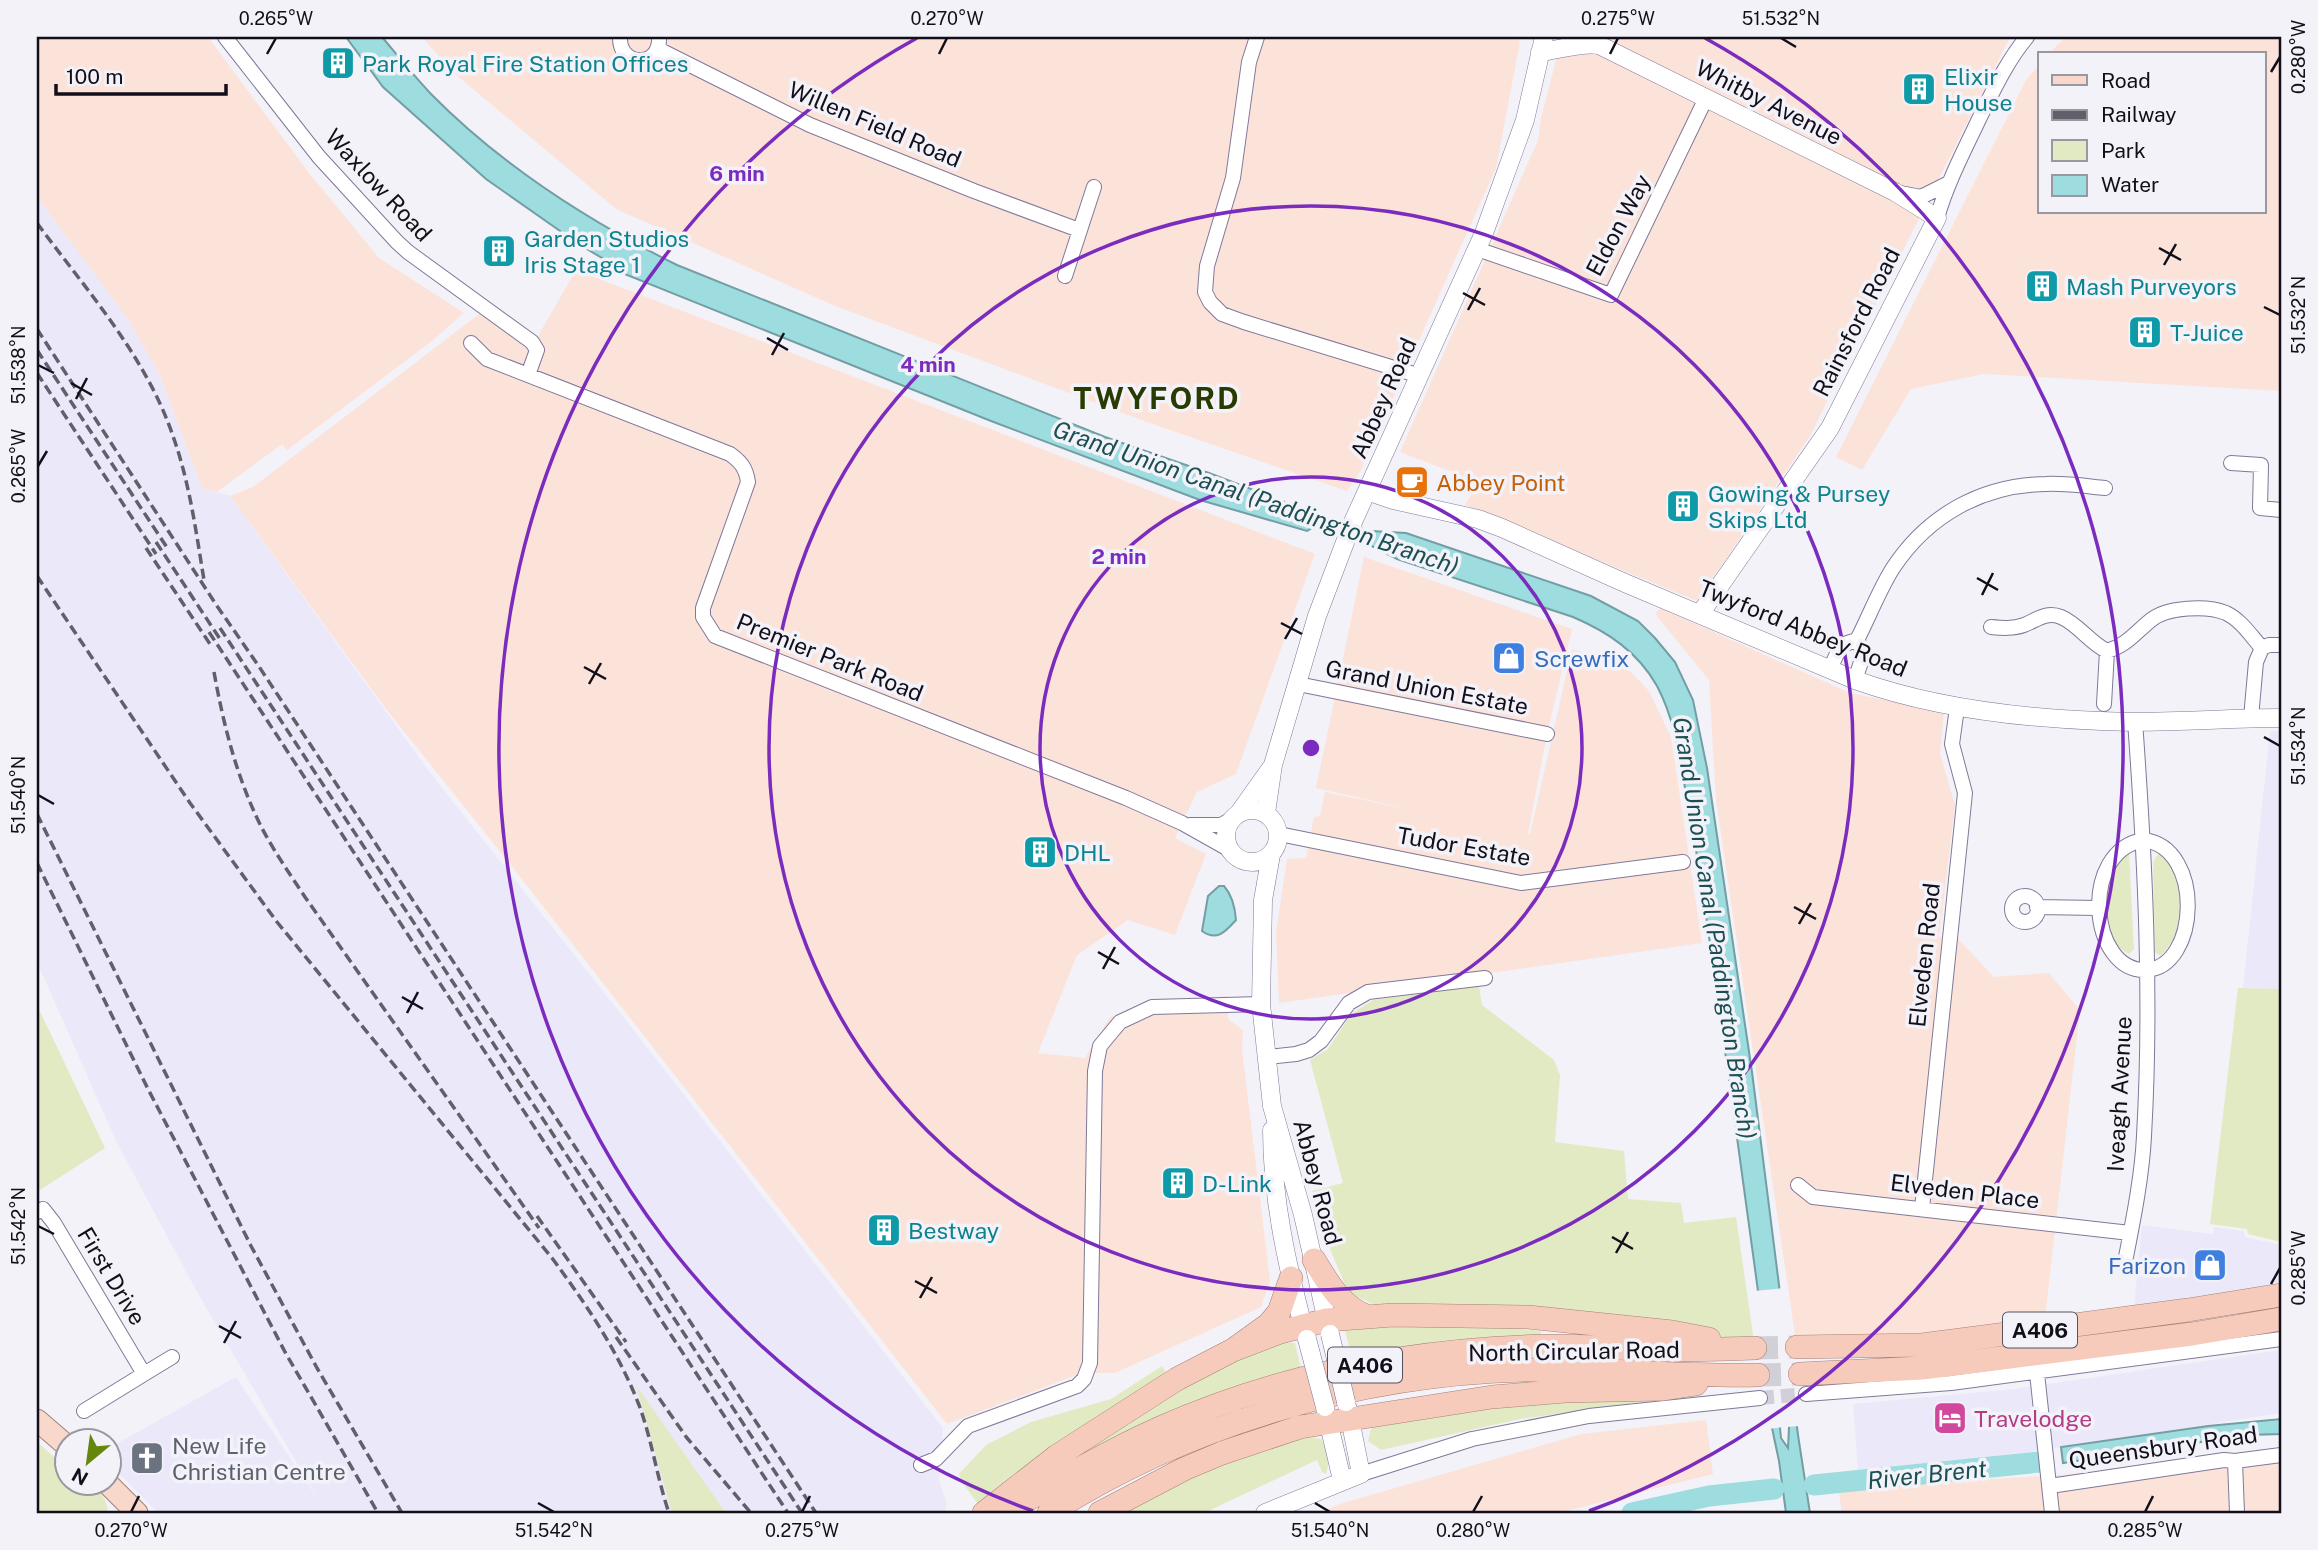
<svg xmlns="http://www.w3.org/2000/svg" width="2318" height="1550" viewBox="0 0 2318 1550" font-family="'Public Sans',sans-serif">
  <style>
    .built { fill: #ebe8f9 }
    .industrial { fill: #fce3da }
    .green { fill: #e2eac4 }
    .water { fill: #9ddcdf; stroke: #739ea4; stroke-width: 2; fill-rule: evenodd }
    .pier { fill: #f3f2f9 }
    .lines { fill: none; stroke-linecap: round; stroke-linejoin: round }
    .river { stroke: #9ddcdf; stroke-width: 21 }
    .minor-tunnel { stroke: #d1d0d8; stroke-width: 14; stroke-dasharray: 14 7; stroke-linecap: butt }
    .trunk-tunnel { stroke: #d1d0d8; stroke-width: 23; stroke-dasharray: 23 11; stroke-linecap: butt }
    .minor-casing { stroke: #807899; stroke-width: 16 }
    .tertiary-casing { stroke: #807899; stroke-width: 19 }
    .primary-casing { stroke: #a68178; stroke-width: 23 }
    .trunk-casing { stroke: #a68178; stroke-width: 24 }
    .minor { stroke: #fff; stroke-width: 14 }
    .tertiary { stroke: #fff; stroke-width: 18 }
    .primary { stroke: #f9d8cc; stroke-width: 21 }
    .trunk { stroke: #f7cbbb; stroke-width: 23 }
    .rail { stroke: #625f6a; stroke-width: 3.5; stroke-dasharray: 10 5; stroke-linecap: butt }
    .tertiary-bridge-casing { stroke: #807899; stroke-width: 19; stroke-linecap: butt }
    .tertiary-bridge { stroke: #fff; stroke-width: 18 }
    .ticks { fill: none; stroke: #120f1b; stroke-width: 2.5 }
    .ring { fill: none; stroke: #7b2cbf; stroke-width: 3.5 }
    .labels { text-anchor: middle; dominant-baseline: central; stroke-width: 7; stroke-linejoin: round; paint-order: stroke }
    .shield { fill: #f3f2f9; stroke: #56535e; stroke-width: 2 }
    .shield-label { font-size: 21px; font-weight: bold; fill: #120f1b }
    .culture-label { font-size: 23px; fill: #0d838f; stroke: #f3f2f9; text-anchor: start }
    .street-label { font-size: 23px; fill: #120f1b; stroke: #f3f2f9 }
    .food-label { font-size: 23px; fill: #c56008; stroke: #f3f2f9; text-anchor: start }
    .shop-label { font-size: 23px; fill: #366cbe; stroke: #f3f2f9; text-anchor: start }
    .hotel-label { font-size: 23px; fill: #b23c85; stroke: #f3f2f9; text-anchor: start }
    .worship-label { font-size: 23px; fill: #5b616d; stroke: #f3f2f9; text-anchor: start }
    .water-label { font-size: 24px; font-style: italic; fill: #1a5053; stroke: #f3f2f9 }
    .district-label { font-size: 30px; font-weight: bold; letter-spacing: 2px; fill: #293b02; stroke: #f3f2f9 }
    .centre { fill: #7b2cbf; stroke: #f3f2f9; stroke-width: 3.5 }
    .ring-label { font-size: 21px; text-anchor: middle; font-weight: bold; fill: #7b2cbf; stroke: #f3f2f9; stroke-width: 7; stroke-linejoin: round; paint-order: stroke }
    .neatline { fill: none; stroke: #120f1b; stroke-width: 2.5 }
    .ticks-label { font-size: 18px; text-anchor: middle; fill: #120f1b }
  </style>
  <rect width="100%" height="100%" fill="#f3f2f9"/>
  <path class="built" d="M37 197 126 316 160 375 202 488 230 496 431 774 621 1014 943 1428 939 1480 947 1503 945 1513H726L637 1387 672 1513H158L109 1463V1448L236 1377 319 1501 196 1290 117 1143 37 962Z
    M2270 731H2281V989L2243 988Z
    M2142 1225 2213 1234 2214 1227 2244 1231 2245 1237 2281 1245V1285L2134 1307Z
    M2281 1350V1413L2031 1452 1858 1472 1853 1404 2014 1389Z"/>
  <path class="industrial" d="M37 37H208L309 173 379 258 464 313 432 341 287 450 282 444 217 492 202 488 160 375 126 316 37 197Z
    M422 37H1517L1520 42 1496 168 1361 470 1347 491 1144 421 835 306 616 209 454 73Z
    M1562 37H2010L1810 436 1697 601 1465 505 1478 482 1400 452 1538 140 1541 118Z
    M2066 37H2281V391L1984 374 1911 389 1862 470 1836 457 2026 80 2040 64V212H2264V54H2048Z
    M576 270 1315 554 1236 774 1197 792 1175 838 1206 854 1175 935 1128 920 1077 955 1038 1053 1085 1058 1110 1017 1149 1002 1228 996V1019L1243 1030 1242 1049 1270 1281 1261 1307 1115 1373H1082L947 1424 506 859 386 709 230 496 253 487 479 314 531 348Z
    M1364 557 1572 629 1547 734 1528 834H1530L1572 649 1597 655 1630 671 1649 691 1671 737 1702 943 1279 1003 1276 933 1287 859 1306 858 1314 817 1320 816 1325 792 1418 811 1316 788Z
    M1660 608 1850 693 1944 712 1940 754 1955 805 1939 937 1959 940 1994 977 2049 973 2080 1010 2045 1319 1904 1336 1795 1335 1716 800 1709 680 1655 614Z
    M1706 1420 1713 1474 1558 1513H1319L1340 1504 1581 1434Z
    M2281 1462V1513H1842L1838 1488Z"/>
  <path class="green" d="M2126 853 2129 854 2134 949 2129 954C2100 941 2102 890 2115 866 2117 861 2122 857 2126 853Z
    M2159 853C2192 870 2186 934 2160 956L2155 952 2153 862Z
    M1479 986 1482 1005 1554 1060 1560 1075 1555 1142 1624 1151 1628 1199 1681 1203 1684 1223 1736 1217 1755 1348 1393 1314 1348 1292 1328 1244 1312 1191 1343 1183 1310 1060 1328 1049 1351 1014 1373 1000Z
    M2238 988 2281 989V1242L2248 1234 2247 1229 2210 1224Z
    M37 1005 105 1148 37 1192Z
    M1361 1324 1489 1326 1541 1331V1337L1434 1342 1352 1358 1345 1330Z
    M1280 1342 1295 1343 1301 1369 1085 1453 1082 1449 1204 1374Z
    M1162 1366 1166 1372 978 1504 962 1482 959 1474 986 1445 1031 1422 1111 1399Z
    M636 1385 726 1513H672Z
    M1662 1399 1520 1419 1381 1450 1368 1441 1372 1425 1519 1400Z
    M1308 1437 1321 1439C1328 1449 1330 1462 1326 1474L1322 1472 1317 1460 1204 1513H1112L1221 1464Z
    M37 1442 66 1467V1484C87 1484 103 1486 108 1509L105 1513H37Z"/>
  <path class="water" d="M346 37H382C398 56 414 76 431 94 501 165 588 221 677 265L1105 437 1209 473 1335 521 1371 531 1406 533 1591 596 1638 621 1655 638 1675 662 1693 700 1707 768 1752 1072 1798 1435 1810 1513H1786L1779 1461 1772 1428 1757 1306 1758 1291C1739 1156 1722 1022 1702 887 1697 854 1691 821 1685 788 1679 753 1674 718 1657 686 1638 652 1608 632 1573 617L1397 559 1364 542 1331 528 1317 525 1307 531 1200 500 991 421 622 273 619 268 580 245 486 179 383 87ZM1772 1294 1789 1427 1788 1448 1781 1438 1780 1428 1765 1301Z
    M1219 886H1224C1232 895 1235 907 1236 920 1226 931 1217 942 1202 931L1208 896Z
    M2281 1419V1434L2247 1435 2063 1463 2061 1447 2208 1426Z"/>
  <path class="pier" d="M1784 1288 1800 1426 1786 1427 1769 1297 1783 1427 1768 1429 1754 1307V1291Z"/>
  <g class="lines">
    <path class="river" d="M1814 1485 2040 1462
      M1632 1513 1709 1496 1774 1489"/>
    <path class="minor-tunnel" d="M1760 1398 1806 1394"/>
    <path class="trunk-tunnel" d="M1755 1348 1797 1347
      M1758 1375 1800 1374"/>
    <g class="minor-casing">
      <path id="minor" d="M225 37 319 157 397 242 408 252 532 342 537 350 528 375
        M620 37C619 68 661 68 659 37
        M1257 37 1249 62 1233 178 1207 266 1205 292 1210 302 1222 314 1244 322 1420 376
        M658 49 810 125 974 191 1079 230
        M1900 193 1921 197 1947 184
        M1937 218C1947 183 1964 151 1980 117 1994 89 2007 61 2027 37
        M1477 249 1611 295 1706 98
        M1065 276 1094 187
        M471 343 487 359 730 454C741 462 746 468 748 482L703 608V617L715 636 1126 798 1182 823 1230 850
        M2231 463 2261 465 2260 508 2281 510
        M1991 627C2002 628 2013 629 2024 625 2037 620 2046 611 2061 617 2078 624 2090 643 2107 651 2126 646 2136 632 2151 620 2167 607 2207 605 2226 613 2241 620 2251 636 2262 648L2256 662 2251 718
        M2262 648 2269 645H2281
        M1830 669 1841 645 1857 640C1869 617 1879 590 1893 568 1928 515 1982 485 2046 484 2065 483 2085 486 2105 488
        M1855 680 1864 653 1857 640
        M1298 684 1547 734
        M2104 704 2107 651
        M1190 825H1221L1232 819
        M1279 834 1521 883 1683 862
        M2144 840C2205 848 2199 968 2146 970 2089 972 2079 850 2144 840Z
        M2012 909a13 13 0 1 1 26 0a13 13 0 1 1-26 0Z
        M2037 907 2098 908
        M1267 1057 1296 1054 1309 1050 1321 1041 1349 1003 1368 992 1485 978
        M1798 1185 1813 1197 2130 1233
        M1922 1209 1965 793 1952 744 1957 708
        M37 1212 43 1209 54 1223 144 1374 84 1411
        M2125 1262C2133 1221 2142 1177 2144 1136 2152 997 2145 859 2135 721
        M2037 1373 2052 1513
        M144 1374 172 1357
        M1806 1394 1951 1383 2281 1339
        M2235 1461 2237 1513
        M921 1465 936 1459 968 1426 1077 1386 1084 1379 1090 1363 1095 1071 1100 1046 1120 1022 1152 1007 1261 1004
        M1361 1474 1472 1439 1589 1416 1760 1398
        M2050 1486 2224 1460 2235 1461 2281 1455"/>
    </g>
    <g class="tertiary-casing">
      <path id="tertiary" d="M1540 52C1559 50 1581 42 1599 45L1895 192 1937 218 1830 428 1700 614
        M1367 491 1393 500 1478 519 1502 528 1625 583 1855 680C1933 708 2018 718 2101 721 2160 724 2221 718 2281 718
        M1226 836a26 26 0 1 1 52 0a26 26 0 1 1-52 0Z
        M1239 813 1271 768
        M1266 813 1273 765 1317 616 1352 524 1484 233 1525 120 1544 37
        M1271 855 1263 900 1261 1004 1272 1106 1303 1215 1329 1330
        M1272 1130C1272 1200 1288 1270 1306 1337
        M1326 1412 1342 1480
        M1265 1513 1361 1474 1348 1409"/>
    </g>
    <g class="primary-casing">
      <path id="primary" d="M37 1420 66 1445
        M108 1484 137 1513"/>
    </g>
    <g class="trunk-casing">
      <path id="trunk" d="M1314 1260C1328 1283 1341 1306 1366 1316
        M1797 1347 1922 1345 2188 1310 2281 1295
        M1233 1350 1280 1332 1327 1320 1393 1315 1528 1317 1672 1332 1709 1339
        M1800 1374 1922 1368 2192 1334 2281 1319
        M984 1513 1057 1456 1177 1379 1233 1350 1269 1324 1279 1312 1291 1278
        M1006 1513C1056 1482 1106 1452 1160 1428 1281 1374 1415 1349 1548 1346 1588 1346 1629 1349 1670 1350 1698 1350 1727 1349 1755 1348
        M1049 1513C1189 1424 1358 1374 1525 1370 1602 1368 1680 1377 1758 1375
        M1100 1513 1184 1469 1222 1453 1300 1427 1492 1397 1565 1391 1663 1389 1696 1384"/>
    </g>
    <use href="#minor" class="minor"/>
    <use href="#tertiary" class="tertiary"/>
    <use href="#primary" class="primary"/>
    <use href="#trunk" class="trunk"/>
    <path class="rail" d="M37 223C87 291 147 357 174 439 190 485 196 532 204 580
      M37 329 217 606 258 665 816 1513
      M37 350 168 549
      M37 373 156 554
      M156 542 220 639
      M146 548 210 644
      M37 576 190 803 277 922 552 1258C586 1304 618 1351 639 1405 652 1440 657 1478 669 1513
      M220 628 802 1513
      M209 632 788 1513
      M214 672C223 722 235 771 257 818 270 846 288 871 305 897L539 1228
      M37 814 251 1246 317 1368 402 1513
      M37 863 148 1089 285 1352 378 1513
      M537 1216 626 1342
      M616 1337 687 1438 751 1513"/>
    <g class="tertiary-bridge-casing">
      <path id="tertiary-bridge" d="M1330 1334 1346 1402
        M1307 1339 1325 1407"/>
    </g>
    <use href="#tertiary-bridge" class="tertiary-bridge"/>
  </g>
  <path class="ticks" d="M1781 38 1796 47M267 54 276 38M939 54 947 38M1610 54 1618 38M2271 72 2280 57M2159 248 2181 260M2164 265 2176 244M1463 293 1485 305M2264 307 2280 315M1468 310 1480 288M767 338 788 350M772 355 784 333M38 365 54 373M71 383 92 395M76 399 87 378M38 466 47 451M1977 578 1998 590M1982 595 1993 573M1281 623 1302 634M1285 639 1297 618M584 667 606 679M589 684 601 663M2264 737 2280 746M38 795 54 804M1794 907 1816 919M1799 924 1811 903M1098 952 1119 964M1103 969 1115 947M402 997 423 1009M407 1013 418 992M38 1226 54 1234M1612 1237 1633 1249M1616 1253 1628 1232M915 1281 937 1293M2271 1284 2280 1268M920 1298 932 1277M219 1326 241 1338M224 1343 236 1321M538 1503 554 1512M1315 1503 1330 1512M131 1512 139 1496M802 1512 810 1496M1473 1512 1482 1496M2145 1512 2153 1496"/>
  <g class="ring">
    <circle cx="1311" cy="748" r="271"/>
    <circle cx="1311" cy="748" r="542"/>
    <path d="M1033 1511A812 812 0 0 1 917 38M1705 38A812 812 0 0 1 1589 1511"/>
  </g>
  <defs>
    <g id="building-square" transform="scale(1.75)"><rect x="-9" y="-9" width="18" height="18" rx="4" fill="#0f9aa8" stroke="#f3f2f9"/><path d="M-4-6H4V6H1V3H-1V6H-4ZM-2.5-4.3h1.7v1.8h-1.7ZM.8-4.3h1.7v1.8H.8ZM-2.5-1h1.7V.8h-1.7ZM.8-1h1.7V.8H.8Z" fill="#fff"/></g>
    <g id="cafe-square" transform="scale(1.75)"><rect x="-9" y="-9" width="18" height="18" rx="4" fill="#e8710a" stroke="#f3f2f9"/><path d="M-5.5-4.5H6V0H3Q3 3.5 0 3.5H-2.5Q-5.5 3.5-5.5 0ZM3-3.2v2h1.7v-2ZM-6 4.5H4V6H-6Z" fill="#fff"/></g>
    <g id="shop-square" transform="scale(1.75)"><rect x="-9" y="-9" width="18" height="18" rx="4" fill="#3f7fe0" stroke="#f3f2f9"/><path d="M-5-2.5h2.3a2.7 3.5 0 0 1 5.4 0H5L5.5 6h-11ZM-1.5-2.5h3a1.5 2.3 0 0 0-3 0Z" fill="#fff"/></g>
    <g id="hotel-square" transform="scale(1.75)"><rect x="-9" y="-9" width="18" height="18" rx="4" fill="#d1479c" stroke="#f3f2f9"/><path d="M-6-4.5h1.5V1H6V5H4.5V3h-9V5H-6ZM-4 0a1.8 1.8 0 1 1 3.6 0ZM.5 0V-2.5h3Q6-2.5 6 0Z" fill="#fff"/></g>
    <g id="church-square" transform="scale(1.75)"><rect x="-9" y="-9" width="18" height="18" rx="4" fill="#6b7280" stroke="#f3f2f9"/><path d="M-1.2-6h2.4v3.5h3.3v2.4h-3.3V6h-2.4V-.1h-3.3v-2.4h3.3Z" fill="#fff"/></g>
  </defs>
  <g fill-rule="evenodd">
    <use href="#building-square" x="338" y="63"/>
    <use href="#building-square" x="1919" y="89"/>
    <use href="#building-square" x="499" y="251"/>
    <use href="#building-square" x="2042" y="286"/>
    <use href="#building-square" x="2145" y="332"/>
    <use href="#cafe-square" x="1412" y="482"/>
    <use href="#building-square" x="1683" y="506"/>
    <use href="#shop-square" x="1509" y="658"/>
    <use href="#building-square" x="1040" y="852"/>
    <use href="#building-square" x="1178" y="1183"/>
    <use href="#building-square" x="884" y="1230"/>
    <use href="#shop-square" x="2210" y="1265"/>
    <use href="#hotel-square" x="1950" y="1418"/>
    <use href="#church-square" x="147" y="1458"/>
  </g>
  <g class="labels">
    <g class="shield">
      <rect x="2003" y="1312.5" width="74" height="35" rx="5"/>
      <rect x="1328" y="1347.5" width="74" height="35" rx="5"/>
    </g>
    <g class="shield-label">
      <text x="2040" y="1330">A406</text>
      <text x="1365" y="1365">A406</text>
    </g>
    <g class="culture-label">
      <text x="362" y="63">Park Royal Fire Station Offices</text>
      <text x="1944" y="76">Elixir<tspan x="1944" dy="26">House</tspan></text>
      <text x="524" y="238">Garden Studios<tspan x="524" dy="26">Iris Stage 1</tspan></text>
      <text x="2066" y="286">Mash Purveyors</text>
      <text x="2170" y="332">T-Juice</text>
      <text x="1708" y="493">Gowing &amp; Pursey<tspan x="1708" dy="26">Skips Ltd</tspan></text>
      <text x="1064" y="852">DHL</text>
      <text x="1202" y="1183">D-Link</text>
      <text x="908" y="1230">Bestway</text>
    </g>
    <g class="street-label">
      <text transform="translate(1769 102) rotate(27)">Whitby Avenue</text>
      <text transform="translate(875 124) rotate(23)">Willen Field Road</text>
      <text transform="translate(379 185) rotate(47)">Waxlow Road</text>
      <text transform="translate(1618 225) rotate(-62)">Eldon Way</text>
      <text transform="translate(1856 322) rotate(-63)">Rainsford Road</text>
      <text transform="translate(1383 398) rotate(-66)">Abbey Road</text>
      <text transform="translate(1803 628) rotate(22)">Twyford Abbey Road</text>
      <text transform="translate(830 657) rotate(22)">Premier Park Road</text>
      <text transform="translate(1427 687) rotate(11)">Grand Union Estate</text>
      <text transform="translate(1464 846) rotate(10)">Tudor Estate</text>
      <text transform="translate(1924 955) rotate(-84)">Elveden Road</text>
      <text transform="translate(2119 1094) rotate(-87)">Iveagh Avenue</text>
      <text transform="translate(1318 1182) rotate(75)">Abbey Road</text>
      <text transform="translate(1965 1191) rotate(7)">Elveden Place</text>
      <text transform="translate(112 1276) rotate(59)">First Drive</text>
      <text transform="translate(1574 1351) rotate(-1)">North Circular Road</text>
      <text transform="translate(2163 1447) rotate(-8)">Queensbury Road</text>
    </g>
    <g class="food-label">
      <text x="1436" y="482">Abbey Point</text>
    </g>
    <g class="shop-label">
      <text x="1534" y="658">Screwfix</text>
      <text x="2186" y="1265" text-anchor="end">Farizon</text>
    </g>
    <g class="hotel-label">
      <text x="1974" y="1418">Travelodge</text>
    </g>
    <g class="worship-label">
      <text x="172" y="1445">New Life<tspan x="172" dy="26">Christian Centre</tspan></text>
    </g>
    <g class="water-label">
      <text transform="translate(1256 497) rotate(19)">Grand Union Canal (Paddington Branch)</text>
      <text transform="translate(1715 928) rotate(81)">Grand Union Canal (Paddington Branch)</text>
      <text transform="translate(1927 1474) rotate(-6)">River Brent</text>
    </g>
    <g class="district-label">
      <text x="1157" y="398">TWYFORD</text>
    </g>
  </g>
  <circle cx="1311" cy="748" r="10" class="centre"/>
  <g class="ring-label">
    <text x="737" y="181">6 min</text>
    <text x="928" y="372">4 min</text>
    <text x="1119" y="564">2 min</text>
  </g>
  <rect width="2318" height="1550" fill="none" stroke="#f3f2f9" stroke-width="77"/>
  <rect x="2038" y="52" width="228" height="161" fill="#f3f2f9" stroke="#9997a0" stroke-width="2"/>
  <rect x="2052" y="75" width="35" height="10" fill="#f9d8cc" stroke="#9997a0" stroke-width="2"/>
  <text x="2101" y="88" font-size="21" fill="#120f1b">Road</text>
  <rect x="2052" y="110" width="35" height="10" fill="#625f6a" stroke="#9997a0" stroke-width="2"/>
  <text x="2101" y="122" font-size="21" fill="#120f1b">Railway</text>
  <rect x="2052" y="140" width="35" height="21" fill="#e2eac4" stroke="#9997a0" stroke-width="2"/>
  <text x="2101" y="158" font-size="21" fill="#120f1b">Park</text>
  <rect x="2052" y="175" width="35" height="21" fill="#9ddcdf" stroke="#9997a0" stroke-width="2"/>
  <text x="2101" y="192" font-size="21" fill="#120f1b">Water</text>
  <g transform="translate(88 1462) rotate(209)"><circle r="33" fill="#f3f2f9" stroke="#9997a0" stroke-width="2"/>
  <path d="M0-5L12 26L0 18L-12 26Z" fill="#65880c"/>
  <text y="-10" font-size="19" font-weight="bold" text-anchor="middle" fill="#120f1b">N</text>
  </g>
  <path d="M56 84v10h170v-10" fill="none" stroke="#120f1b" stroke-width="3.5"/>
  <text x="66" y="84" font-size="21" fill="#120f1b" stroke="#f3f2f9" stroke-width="5" paint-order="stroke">100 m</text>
  <rect x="38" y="38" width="2242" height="1474" class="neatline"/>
  <g class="ticks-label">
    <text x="276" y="25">0.265°W</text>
    <text x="947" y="25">0.270°W</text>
    <text x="1618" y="25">0.275°W</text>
    <text x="1781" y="25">51.532°N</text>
    <text transform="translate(2299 57) rotate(-90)" y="6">0.280°W</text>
    <text transform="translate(2299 315) rotate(-90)" y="6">51.532°N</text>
    <text transform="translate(19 365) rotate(-90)" y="6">51.538°N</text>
    <text transform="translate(19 466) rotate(-90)" y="6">0.265°W</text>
    <text transform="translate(2299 746) rotate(-90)" y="6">51.534°N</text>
    <text transform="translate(19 795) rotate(-90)" y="6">51.540°N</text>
    <text transform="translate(19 1226) rotate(-90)" y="6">51.542°N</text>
    <text transform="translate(2299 1268) rotate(-90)" y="6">0.285°W</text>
    <text x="131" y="1537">0.270°W</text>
    <text x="554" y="1537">51.542°N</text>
    <text x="802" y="1537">0.275°W</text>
    <text x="1330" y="1537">51.540°N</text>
    <text x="1473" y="1537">0.280°W</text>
    <text x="2145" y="1537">0.285°W</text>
  </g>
</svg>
